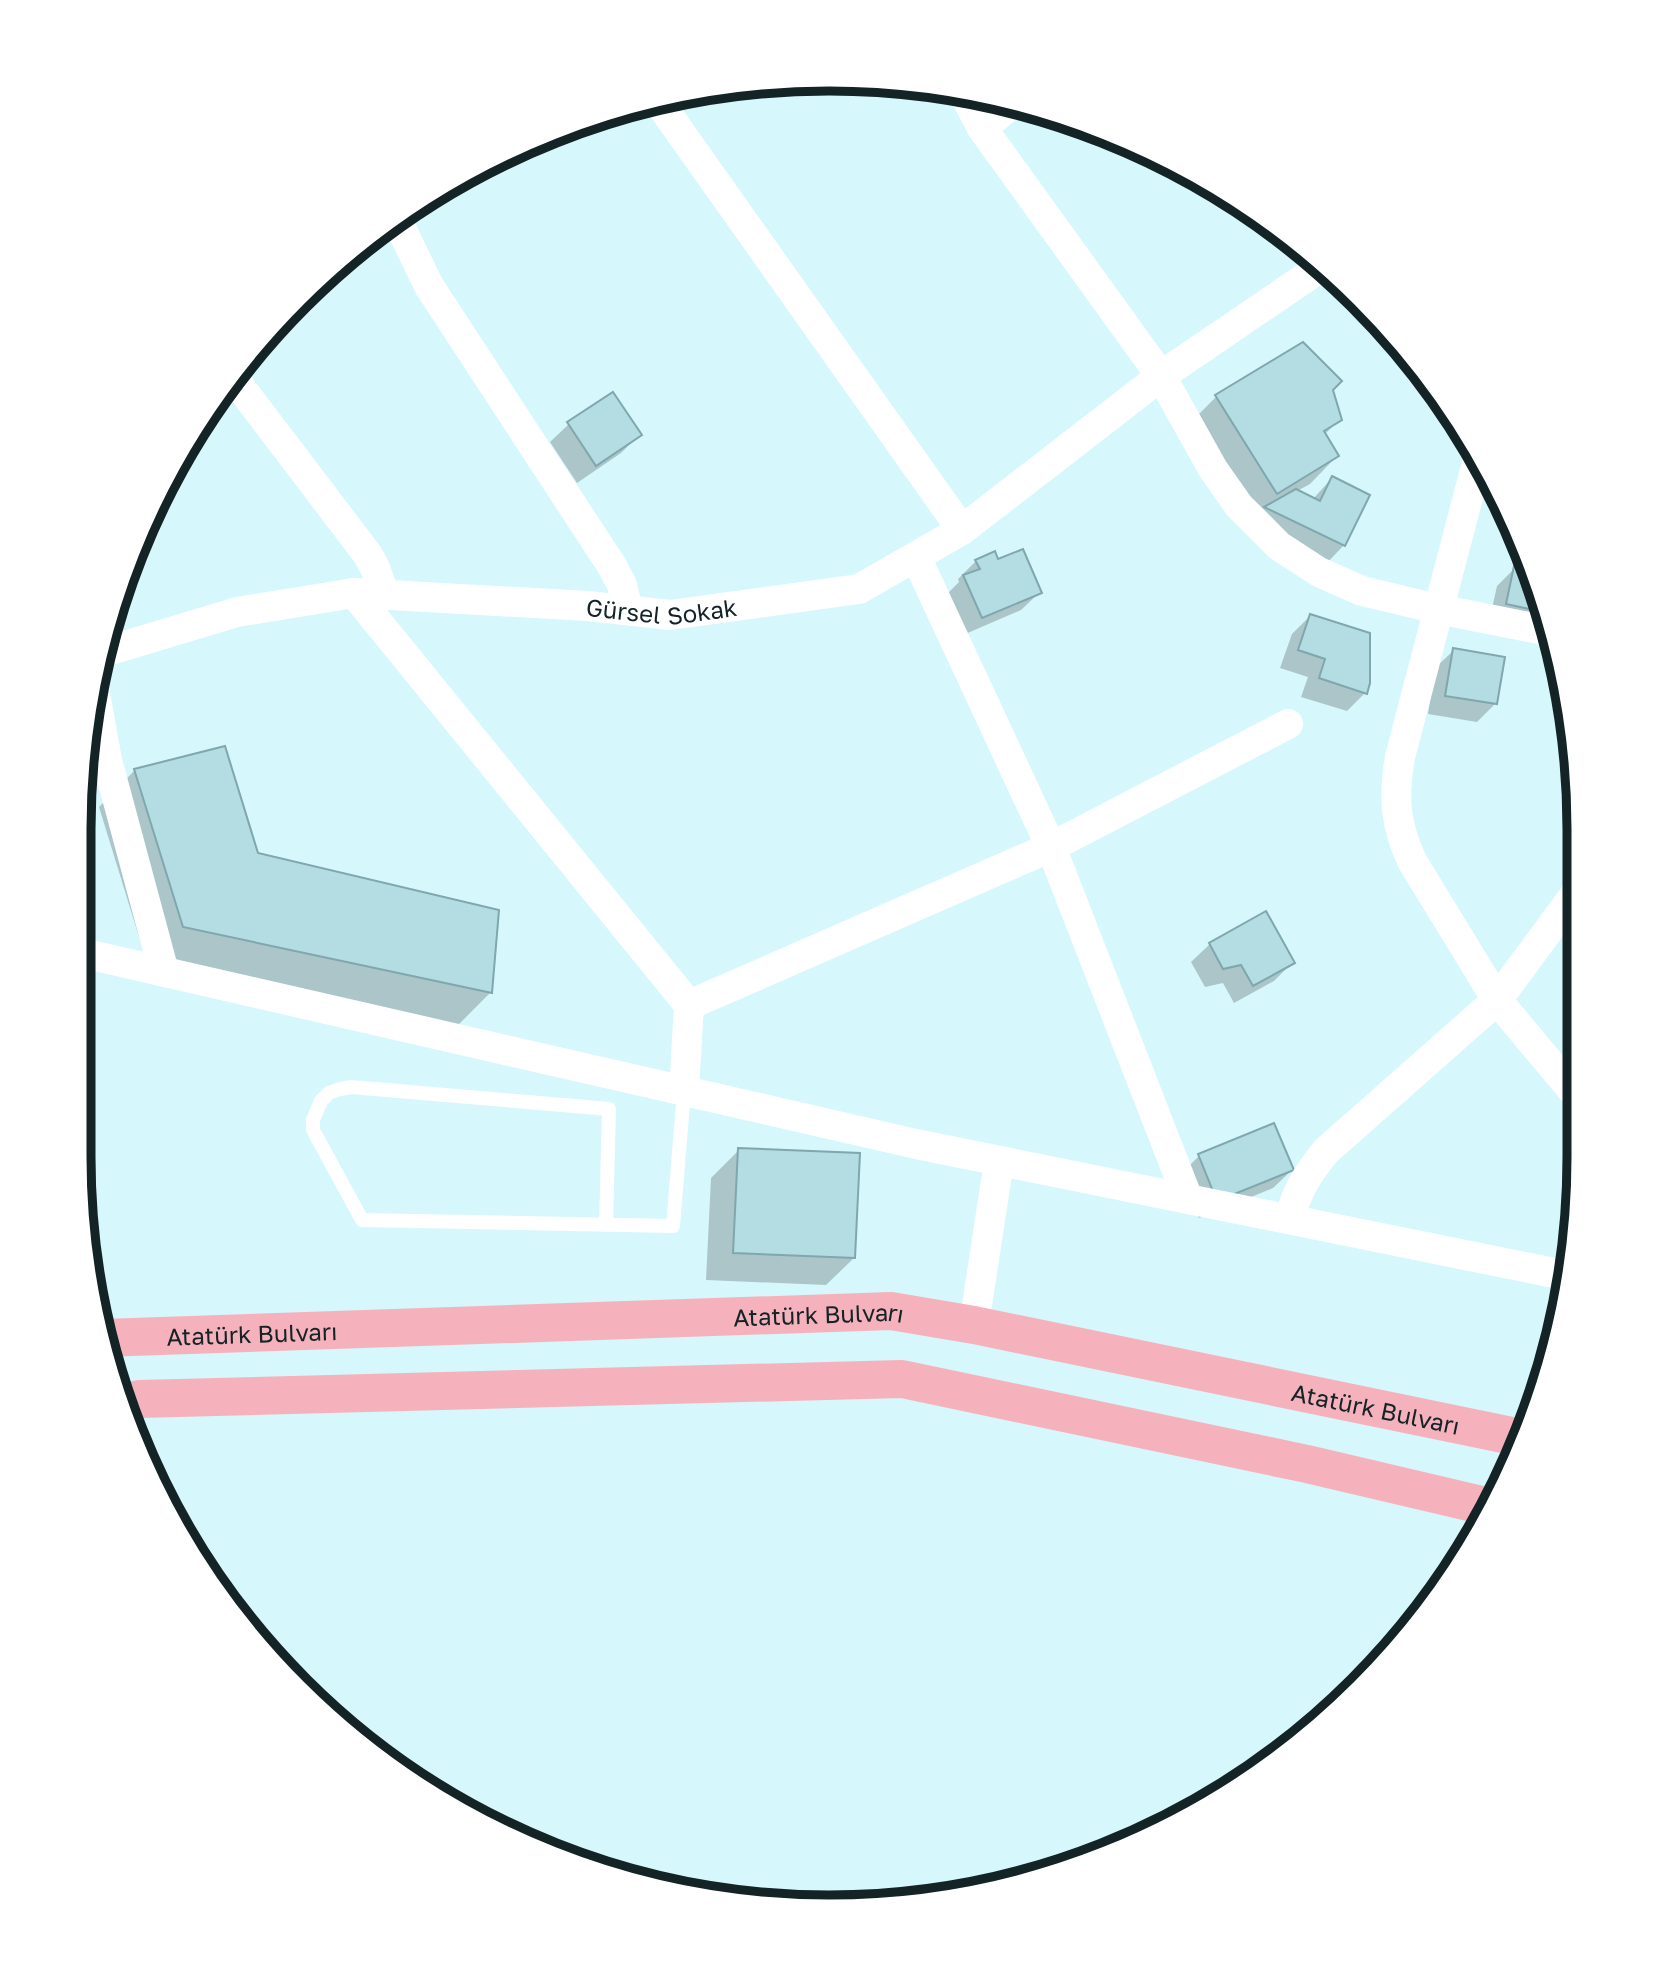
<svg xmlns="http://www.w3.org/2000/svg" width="1658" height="1986" viewBox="0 0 1658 1986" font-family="'Golos Text',sans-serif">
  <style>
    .shadow { fill: #0003 }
    .building { fill: #b3dde3; stroke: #7fa7ad; stroke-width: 2 }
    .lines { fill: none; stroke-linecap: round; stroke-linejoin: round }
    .service { stroke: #fff; stroke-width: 14 }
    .minor { stroke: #fff; stroke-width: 30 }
    .primary { stroke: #f6b2bc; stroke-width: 38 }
    .labels { text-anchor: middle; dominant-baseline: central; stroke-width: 7; stroke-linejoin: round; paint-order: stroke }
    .street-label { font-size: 24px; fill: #132326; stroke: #fff }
    .rim { fill: none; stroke: #132326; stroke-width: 9 }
  </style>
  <rect width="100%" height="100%" fill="#d6f7fc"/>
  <path class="shadow" d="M1331 389 1340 419 1324 435 1337 456 1310 484 1297 491 1313 499 1332 478 1344 545 1326 564 1248 526 1189 424 1217 396Z
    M569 424 639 435 621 453 577 483 550 442Z
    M976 561 997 562 1040 592 1021 610 963 635 946 595 959 582 958 579Z
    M1515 568 1531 571 1550 635 1489 622 1497 586Z
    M1310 616 1365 693 1347 711 1301 697 1308 677 1280 668 1292 634Z
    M1454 650 1496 703 1477 722 1428 714 1435 668Z
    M135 770 257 855 497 911 490 993 454 1029 147 963 99 807Z
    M1210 944 1292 963 1274 981 1234 1003 1223 983 1205 987 1191 962Z
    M739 1150 854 1258 826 1285 706 1280 711 1178Z
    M1199 1156 1292 1170 1273 1188 1199 1218 1181 1174Z"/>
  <path class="building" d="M1303 342 1342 381 1333 390 1342 420 1324 431 1339 456 1277 494 1215 395Z
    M613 392 642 435 596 466 567 422Z
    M1332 476 1370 495 1345 546 1264 507 1296 489 1320 501Z
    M1023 549 1042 593 982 618 963 575 980 569 975 560 995 551 998 559Z
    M1514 566 1530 569 1543 612 1506 604Z
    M1310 614 1370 633V683L1367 694 1319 678 1325 659 1298 650Z
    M1453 648 1505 657 1497 704 1445 696Z
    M225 746 258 853 499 910 492 993 183 927 134 769Z
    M1266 911 1295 963 1253 986 1241 965 1223 969 1209 943Z
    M1274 1123 1294 1170 1217 1201 1198 1154Z
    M738 1148 860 1153 855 1258 733 1253Z"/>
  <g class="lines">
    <path class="service" d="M606 1225 609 1109 351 1087 340 1089 329 1093 321 1101 313 1120V1130L362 1220 673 1226 684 1091"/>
    <g class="minor">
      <path d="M963 92 982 128 1161 376 1213 469 1239 506 1279 546 1319 572 1362 591 1438 609 1549 631"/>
      <path d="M658 101 962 530"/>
      <path d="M982 128 1012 104"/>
      <path d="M396 218 429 286 612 566 622 585 628 610"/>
      <path d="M232 376 368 555 375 568 384 593"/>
      <path d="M1478 459 1400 757C1393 797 1395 824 1412 861L1497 1000 1578 1097"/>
      <path d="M916 557 1051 847 1188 1199"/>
      <path d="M354 593 689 1005 1051 847 1288 724"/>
      <path id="s1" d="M101 653 237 612 354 593 588 606 670 615 859 589 962 530 1161 376 1321 267"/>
      <path d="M94 688 107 760 164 972"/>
      <path d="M82 953 916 1144 1564 1275"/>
      <path d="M684 1091 689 1005"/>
      <path d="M1289 1219C1298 1189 1306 1176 1326 1151L1497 1000 1579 889"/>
      <path d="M974 1325 999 1161"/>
    </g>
    <g class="primary">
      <path id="s2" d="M103 1338 891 1311 974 1325 1522 1438"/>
      <path d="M125 1402 139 1399 902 1379 1307 1464 1490 1507"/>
    </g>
  </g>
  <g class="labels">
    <g class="street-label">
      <text stroke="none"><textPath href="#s1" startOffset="569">Gürsel Sokak</textPath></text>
      <text stroke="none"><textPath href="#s2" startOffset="716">Atatürk Bulvarı</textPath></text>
      <text stroke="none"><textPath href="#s2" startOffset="149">Atatürk Bulvarı</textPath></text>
      <text stroke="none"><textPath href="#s2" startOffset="1283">Atatürk Bulvarı</textPath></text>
    </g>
  </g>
  <path d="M0 0H1658V1986H0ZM829 91H829A738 738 0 0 1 1567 829V1157A738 738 0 0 1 829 1895H829A738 738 0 0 1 91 1157V829A738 738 0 0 1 829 91Z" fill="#fff" fill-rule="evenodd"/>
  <path class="rim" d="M829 91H829A738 738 0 0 1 1567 829V1157A738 738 0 0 1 829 1895H829A738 738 0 0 1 91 1157V829A738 738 0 0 1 829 91Z"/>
</svg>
